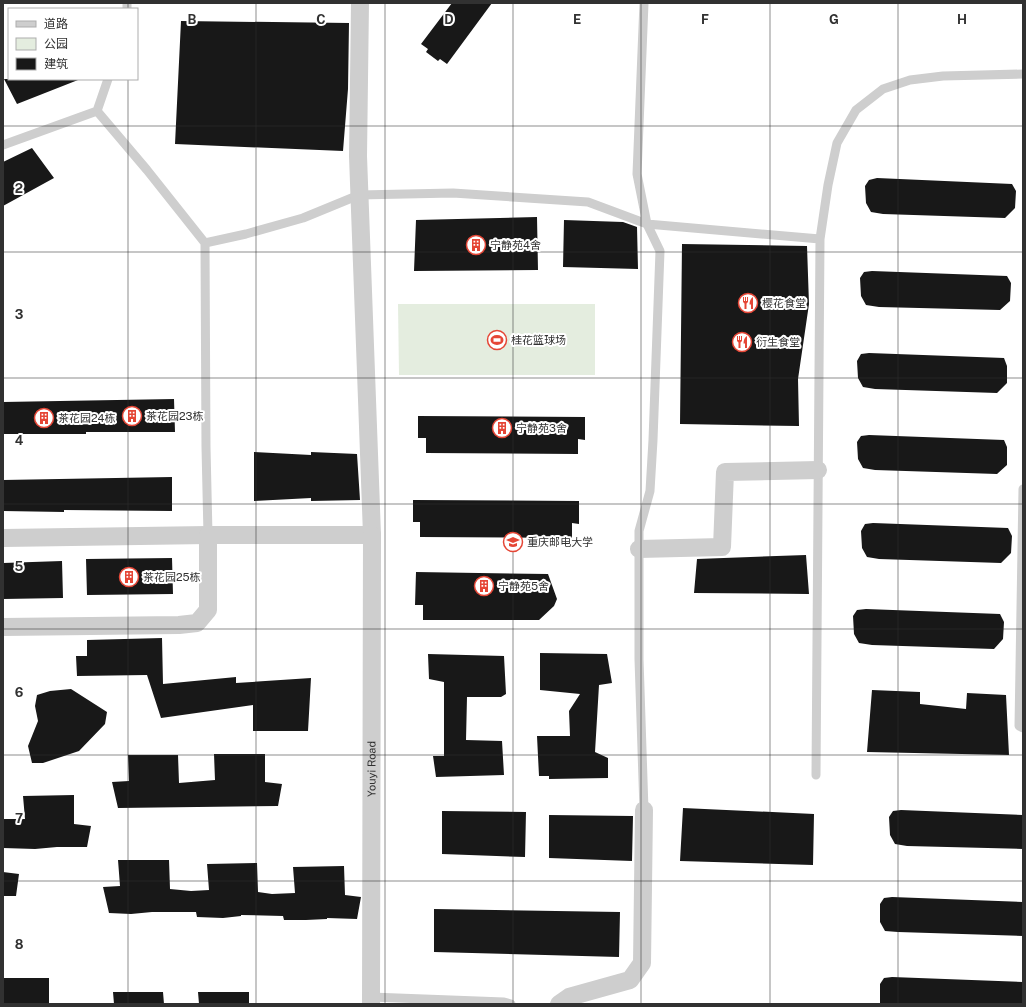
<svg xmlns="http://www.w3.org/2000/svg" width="1026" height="1007" viewBox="0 0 1026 1007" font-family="'Public Sans','Noto Sans SC',sans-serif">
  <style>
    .green { fill: #e4eddf }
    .building { fill: #181818 }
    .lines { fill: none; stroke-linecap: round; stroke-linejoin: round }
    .service { stroke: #cecece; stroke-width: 9 }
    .minor { stroke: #cecece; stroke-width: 18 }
    .grid { fill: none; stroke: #313131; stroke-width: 1; stroke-opacity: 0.55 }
    .labels { text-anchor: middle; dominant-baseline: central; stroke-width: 4; stroke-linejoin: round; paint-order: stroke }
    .poi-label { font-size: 11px; fill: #313131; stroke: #fff; text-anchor: start }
    .street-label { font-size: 11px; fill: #313131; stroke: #fff }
    .grid-label { font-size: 13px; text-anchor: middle; font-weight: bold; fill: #313131; stroke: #fff; stroke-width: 4; stroke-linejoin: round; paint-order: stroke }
  </style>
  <rect width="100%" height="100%" fill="#fff"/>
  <path class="green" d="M398 304H595V375H399Z"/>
  <path class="building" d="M452 3H492L447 64 440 59 438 61 426 52 428 49 421 44Z
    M181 21 349 23 348 89 343 151 175 144Z
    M4 79H78V80L17 104Z
    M32 148 54 178 3 206V162Z
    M877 178 1012 184 1016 191 1015 208 1005 218 883 214 871 212 866 203 865 186 869 180Z
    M537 217 538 270 414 271 416 220Z
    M564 220 623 222 637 227 638 269 563 267Z
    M682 244 807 246 809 304 798 379 799 426 680 424Z
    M872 271 1007 276 1011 283 1010 301 1000 310 879 307 866 305 861 296 860 278 864 272Z
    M869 353 1004 358 1007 366V383L997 393 875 389 863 387 858 378 857 361 861 354Z
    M174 399 175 432H86V434H3V402Z
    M418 416 585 417V440L578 439V454L426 453V438H418Z
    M869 435 1004 440 1007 447V465L997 474 875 470 863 468 858 459 857 442 861 436Z
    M254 452 311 455V452L357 454 360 500 311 501V498L254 501Z
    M172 477V511L64 510V512L3 511V480Z
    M413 500 579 501V524L572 523V538L420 537V522H413Z
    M873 523 1008 528 1012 536 1011 553 1001 563 879 559 867 557 862 548 861 531 865 524Z
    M806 555 809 594 694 593 697 559Z
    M172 558 173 594 87 595 86 559Z
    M62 561 63 598 3 599V563Z
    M416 572 548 574 557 599 554 606 539 620H423V605H415Z
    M866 609 1000 614 1004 622 1003 639 994 649 872 645 859 643 854 634 853 616 857 610Z
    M162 638 163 684 236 677V683L311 678 308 731H253V705L161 718 147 675 77 676 76 656H87V640Z
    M540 653 607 654 612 683 599 685 595 752 608 758V778L549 779V776H539L537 736H570L569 711 580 694 540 690Z
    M428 654 504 656 506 694 501 697H467L466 740 502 741 504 775 436 777 433 756H444V682L429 679Z
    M71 689 107 712 105 724 79 751 43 763H32L28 746 38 721 35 706 37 695 50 691Z
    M872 690 920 692V704L966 709 967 693 1006 695 1009 755 867 752Z
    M214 754H265V782L282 784 278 806 118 808 112 782 129 781 128 755H178L179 783 215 780Z
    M74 795V824L91 826 87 847H57L35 849 3 848V819H25L23 796Z
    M683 808 814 814 813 865 680 861Z
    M901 810 1023 815V849L907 846 895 844 890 835 889 817 893 811Z
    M442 811 526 812 525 857 442 854Z
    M549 815 633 816 632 861 549 858Z
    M118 860H169L170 889 191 891 209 890 207 864 257 863 258 892 272 894 295 893 293 867 344 866 345 895 361 897 357 919 327 918V919L306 920H284L283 916 241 915V916L223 918 197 917 196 912H152L131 914 109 913 103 887 120 886Z
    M3 872 19 874 16 896H3Z
    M892 897 1023 902V936L898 932 885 931 880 922V904L884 898Z
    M434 909 620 912 619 957 434 952Z
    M892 977 1023 982V1004H880V984L884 978Z
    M3 978H49V1004H3Z
    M113 992H163L164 1004H114Z
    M198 992H249V1004H199Z"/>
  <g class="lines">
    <path class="service" d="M644 3 637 174 647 224 820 239 816 775
      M127 9V3
      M97 111 147 170 205 243
      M97 111 108 79
      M3 145 97 111
      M820 239 828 185 837 143 856 110 883 89 910 80 943 76 1023 74
      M1023 489 1019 726 1023 728
      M208 535 206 447 205 243 246 234 303 218 359 195 453 193 588 202 647 224 660 251 653 440 650 491 639 531V659L644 810
      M371 997 504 1002 511 1004"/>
    <g class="minor">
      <path d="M3 538 208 535H372L358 156 360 3"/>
      <path d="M639 549 722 547 725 472 818 470"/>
      <path d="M3 627 179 625 197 623 208 610V535"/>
      <path id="s1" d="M371 1004 372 535"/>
      <path d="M559 1004 569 997 630 980 642 963 644 810"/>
    </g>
  </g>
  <path class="grid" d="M128 3V9M256 3V1004M385 3V1004M513 3V1004M641 3V1004M770 3V1004M898 3V1004M128 79V1004M3 126H1023M3 252H1023M3 378H1023M3 504H1023M3 629H1023M3 755H1023M3 881H1023"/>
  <defs>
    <g id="building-ring" transform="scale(1)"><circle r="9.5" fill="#fff" stroke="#e54636" stroke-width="1.5"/><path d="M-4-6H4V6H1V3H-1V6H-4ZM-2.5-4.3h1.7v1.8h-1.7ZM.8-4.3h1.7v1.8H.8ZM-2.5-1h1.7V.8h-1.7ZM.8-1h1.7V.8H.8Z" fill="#e54636"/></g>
    <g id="restaurant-ring" transform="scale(1)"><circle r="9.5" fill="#fff" stroke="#e54636" stroke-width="1.5"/><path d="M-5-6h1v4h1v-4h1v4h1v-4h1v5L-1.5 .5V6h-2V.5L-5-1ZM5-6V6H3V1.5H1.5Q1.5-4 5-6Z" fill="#e54636"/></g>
    <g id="stadium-ring" transform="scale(1)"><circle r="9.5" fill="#fff" stroke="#e54636" stroke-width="1.5"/><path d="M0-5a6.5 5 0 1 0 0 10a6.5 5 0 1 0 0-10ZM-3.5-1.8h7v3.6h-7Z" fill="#e54636"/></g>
    <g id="university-ring" transform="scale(1)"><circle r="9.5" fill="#fff" stroke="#e54636" stroke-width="1.5"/><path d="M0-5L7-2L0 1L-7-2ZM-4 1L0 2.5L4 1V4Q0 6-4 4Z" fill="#e54636"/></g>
  </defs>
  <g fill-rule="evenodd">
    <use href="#building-ring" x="476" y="245"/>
    <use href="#restaurant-ring" x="748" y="303"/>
    <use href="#stadium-ring" x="497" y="340"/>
    <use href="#restaurant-ring" x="742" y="342"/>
    <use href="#building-ring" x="132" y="416"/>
    <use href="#building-ring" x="44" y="418"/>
    <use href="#building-ring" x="502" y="428"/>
    <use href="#university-ring" x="513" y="542"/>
    <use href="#building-ring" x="129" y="577"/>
    <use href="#building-ring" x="484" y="586"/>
  </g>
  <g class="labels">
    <g class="poi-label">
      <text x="490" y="245">宁静苑4舍</text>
      <text x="762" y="303">樱花食堂</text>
      <text x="511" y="340">桂花篮球场</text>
      <text x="756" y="342">衍生食堂</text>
      <text x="146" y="416">茶花园23栋</text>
      <text x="58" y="418">茶花园24栋</text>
      <text x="516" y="428">宁静苑3舍</text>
      <text x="527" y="542">重庆邮电大学</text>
      <text x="143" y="577">茶花园25栋</text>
      <text x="498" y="586">宁静苑5舍</text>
    </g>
    <g class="street-label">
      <text stroke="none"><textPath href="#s1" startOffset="235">Youyi Road</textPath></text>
    </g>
  </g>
  <g class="grid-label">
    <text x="192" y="24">B</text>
    <text x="321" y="24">C</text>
    <text x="449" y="24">D</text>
    <text x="577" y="24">E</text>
    <text x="705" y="24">F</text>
    <text x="834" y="24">G</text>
    <text x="962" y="24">H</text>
    <text x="19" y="193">2</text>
    <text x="19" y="319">3</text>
    <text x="19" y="445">4</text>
    <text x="19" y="571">5</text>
    <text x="19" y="697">6</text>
    <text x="19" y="823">7</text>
    <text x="19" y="949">8</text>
  </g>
  <rect width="1026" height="1007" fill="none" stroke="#313131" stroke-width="8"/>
  <rect x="8" y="8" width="130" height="72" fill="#ffffff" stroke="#adadad"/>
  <rect x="16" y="21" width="20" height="6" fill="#cecece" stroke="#adadad"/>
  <text x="44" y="28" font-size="12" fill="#313131">道路</text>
  <rect x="16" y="38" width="20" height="12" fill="#e4eddf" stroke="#adadad"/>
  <text x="44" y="48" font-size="12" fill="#313131">公园</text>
  <rect x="16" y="58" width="20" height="12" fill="#181818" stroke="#adadad"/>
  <text x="44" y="68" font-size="12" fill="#313131">建筑</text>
</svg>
